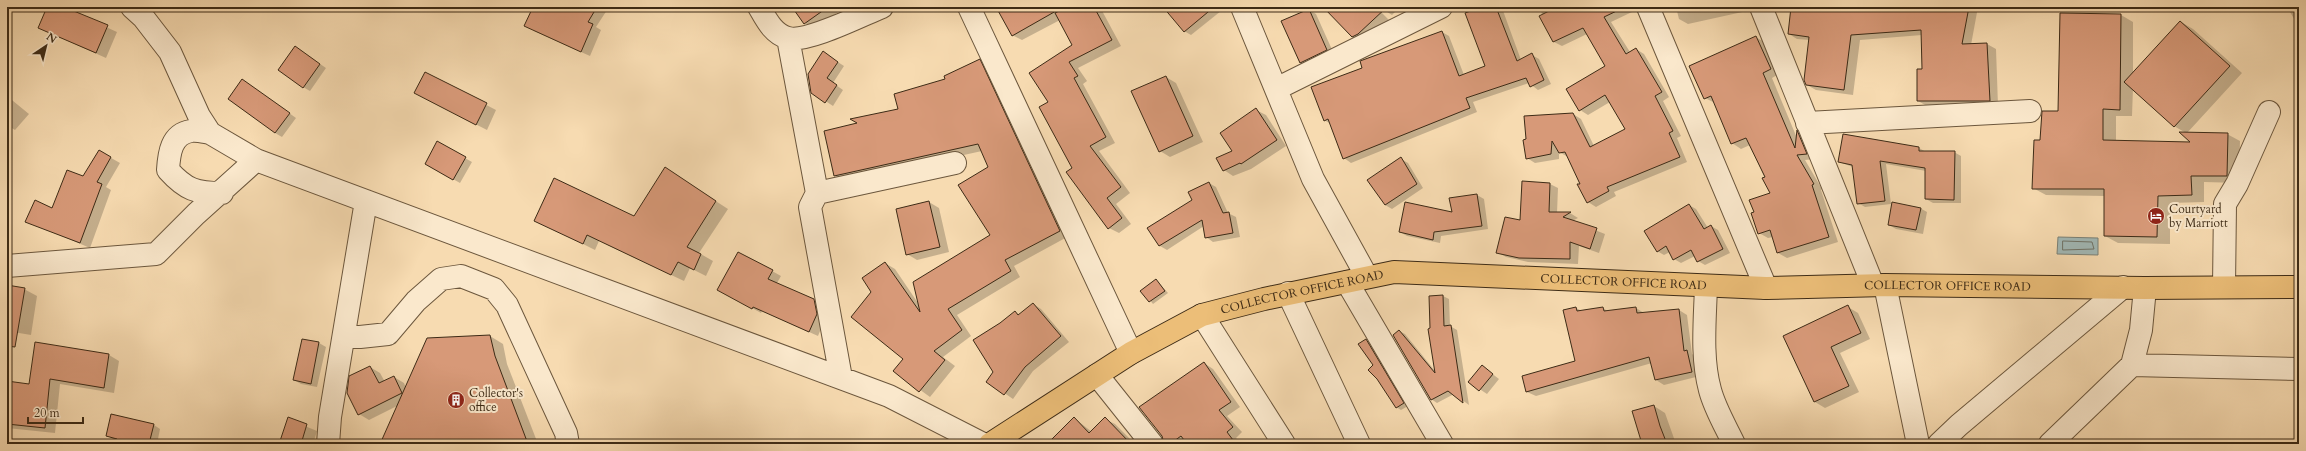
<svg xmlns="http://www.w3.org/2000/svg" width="2306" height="451" viewBox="0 0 2306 451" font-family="Cardo,serif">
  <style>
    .water { fill: #a1b8b6; stroke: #798076 }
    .shadow { fill: #0003; fill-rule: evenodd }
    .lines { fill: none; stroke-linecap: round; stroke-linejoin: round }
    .shore { stroke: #6f7266; stroke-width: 1 }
    .building { fill: #d79978; stroke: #3d2b16 }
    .minor-casing { stroke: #6c573d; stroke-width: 24 }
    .major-casing { stroke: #3d2b16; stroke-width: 24 }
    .minor { stroke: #fae8cc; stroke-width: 22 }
    .major { stroke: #ecbe78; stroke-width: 22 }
    .labels { text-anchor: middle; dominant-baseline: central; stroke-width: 4; stroke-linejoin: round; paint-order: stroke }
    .poi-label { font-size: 12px; fill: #3d2b16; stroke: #fae8cc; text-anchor: start }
    .street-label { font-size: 12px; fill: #3d2b16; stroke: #fae8cc }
  </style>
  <rect width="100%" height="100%" fill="#f7dbb1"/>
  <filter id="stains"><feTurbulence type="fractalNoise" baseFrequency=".005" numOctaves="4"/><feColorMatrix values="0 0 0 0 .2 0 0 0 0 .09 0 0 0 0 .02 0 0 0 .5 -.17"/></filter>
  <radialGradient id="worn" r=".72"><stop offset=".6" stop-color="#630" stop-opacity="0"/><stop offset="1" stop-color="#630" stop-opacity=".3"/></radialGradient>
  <path class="water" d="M2058 237 2098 238V255L2057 254Z"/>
  <path class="shadow" d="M48 7H62L117 32 106 58 39 28Z
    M534 7H609L596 27 601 30 590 56 534 31Z
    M793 7H845L815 29 805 23Z
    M997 7H1100L1121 46 1078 68 1087 81 1083 84 1115 143 1099 151 1130 193 1116 204 1131 224 1119 233 1109 228 1074 168 1050 102 1073 46 1060 20 1022 40 1012 35Z
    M1165 7H1217L1221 11 1191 35 1184 31Z
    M1324 7H1376L1389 20 1363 43 1352 37Z
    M1382 7H1400L1392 15 1384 10Z
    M1484 7 1502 8 1521 60 1532 55 1539 59 1551 84 1538 90 1529 83 1473 102 1477 112 1351 163 1344 158 1331 124 1324 120 1364 68 1442 32 1449 36 1464 75 1486 66Z
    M1539 7H1630L1632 12 1611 22 1630 52 1636 49 1644 54 1669 97 1663 101 1681 136 1677 138 1687 162 1614 192 1616 196 1596 207 1588 202 1568 157 1559 152V159L1535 163 1527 158 1573 114 1581 119 1594 146 1627 130 1610 102 1588 115 1580 110 1606 66 1587 34 1562 46 1554 42Z
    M1676 7H1746L1747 11 1688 24 1679 19Z
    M1805 7H1978L1971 45 1987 44 1996 49 1998 105 1927 106 1918 101 1923 70 1922 35 1860 40 1853 95 1816 90 1807 85 1810 40 1797 39 1789 34Z
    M2287 7H2299V27Z
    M1309 10 1316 14 1334 54 1307 67 1300 63 1282 21Z
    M2121 15 2133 22V74L2181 22 2193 29 2242 73 2187 133 2227 134 2240 141 2239 183 2204 182V202L2170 203V244L2118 243 2105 236V196L2046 195 2033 188 2041 141ZM2133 88 2174 126 2186 133 2193 143 2116 142V116H2132Z
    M1755 37 1765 42 1779 74 1772 78 1797 138 1798 132 1806 137 1815 159 1805 160 1822 189 1821 190 1838 242 1787 258 1778 253 1773 237 1768 238 1759 233 1755 213 1772 194 1750 145 1741 149 1732 143 1715 103 1705 98Z
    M295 47 326 68 310 91 303 87Z
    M830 57 844 66 833 83 843 90 833 106 812 92Z
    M980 60 989 66 1069 236 1014 266 1020 277 957 315 971 336 943 357 955 366 930 397 894 371 904 359 872 292 885 263 895 269 918 303 991 235 989 167 982 151 845 181 835 176 825 131 859 124 899 110Z
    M425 73 496 110 487 130 426 99Z
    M1166 77 1176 83 1203 142 1170 157 1160 151Z
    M250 85 296 118 282 137 275 133Z
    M7 96 29 114 15 130 7 125Z
    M1256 110 1266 115 1286 146 1251 169 1233 176 1224 170Z
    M438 143 472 162 460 183 426 164Z
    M1919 148 1926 152H1954L1961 156V203H1933L1926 199V171L1886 164 1891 204 1865 207 1858 203 1853 167 1839 162Z
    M99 151 120 163 106 187 111 190 90 248 27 221 53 209 83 178Z
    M1401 159 1408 163 1423 188 1392 209 1385 205Z
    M677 176 728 209 699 253 713 261 706 276 690 268 684 281 599 241 595 250 535 220 634 217Z
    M1209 183 1216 187 1228 213 1236 217 1240 237 1213 242 1206 237 1204 226 1167 250 1160 246 1149 228 1193 200Z
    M1550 184 1558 188 1557 213H1570L1578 218 1572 221 1605 234 1599 253 1579 246 1578 264 1528 262 1506 257 1497 252Z
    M1477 195 1484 199 1488 229 1441 236 1440 243 1407 236 1400 232 1453 213 1451 199Z
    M929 202 939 208 949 252 917 260 907 254Z
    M1689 205 1696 209 1708 228 1711 226 1718 230 1730 253 1705 265 1698 261 1695 256 1681 263 1674 259 1670 252 1664 255 1657 251Z
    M1920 208 1927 212 1923 234 1896 229 1889 225Z
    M739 253 781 276 777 283 823 305 825 319 818 336 762 311 761 313 718 289Z
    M1156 280 1168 293 1153 304 1142 291Z
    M7 286 24 289 37 296 31 335 7 331Z
    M1443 296 1449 299 1450 326 1457 330 1469 405 1454 394 1437 403 1431 399 1399 331 1405 334 1435 371 1431 329Z
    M1033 304 1041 309 1069 342 1033 371 1013 399 987 381 994 372 1001 324 1015 312 1020 315Z
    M1848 307 1858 313 1870 339 1840 353 1859 392 1825 408 1815 402 1784 336Z
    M1576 308 1582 311 1603 308 1609 312 1636 308 1644 313 1679 310 1687 315 1692 354 1695 356 1700 376 1664 385 1656 380 1652 363 1536 396 1527 392 1523 377 1576 362 1564 310Z
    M490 336 503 344 507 364 538 444H382L399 405 369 420 359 414 370 367 380 373 385 382 394 377 404 383 406 388Z
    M1366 340 1370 342 1408 406 1401 410 1396 407 1374 365Z
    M36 343 109 355 119 361 114 393 60 384 55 433 7 428V382L30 385Z
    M319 343 326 347 317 387 301 384 294 380Z
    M1204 363 1213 369 1240 407 1227 416 1242 432 1236 438 1241 444H1164Z
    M1482 366 1499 379 1487 394 1469 382Z
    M1654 406 1665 413 1676 444H1639L1642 443Z
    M1074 418 1092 432 1105 419 1115 424 1135 444H1046Z
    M288 419 317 431 313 444H280Z
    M154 425 160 429 157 444H117L118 441 107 436Z"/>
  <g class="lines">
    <path class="shore" d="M2063 241 2092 242 2094 249 2063 250Z"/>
  </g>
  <path class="building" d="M47 7H64L108 25 96 53 38 28Z
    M533 7H597L588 22 593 24 581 52 524 26Z
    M792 7H828L804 24Z
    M996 7H1063L1012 36Z
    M1067 7H1094L1112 40 1069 62 1078 76 1074 78 1106 137 1090 146 1121 187 1107 198 1122 218 1108 229 1066 172 1072 168 1039 107 1048 102 1029 73 1072 45 1055 13Z
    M1163 7H1214L1184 32Z
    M1323 7H1387L1358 34 1352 37Z
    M1482 7H1496L1517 61 1532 53 1544 80 1530 87 1526 78 1466 98 1470 108 1343 159 1328 119 1324 121 1311 87 1362 68 1360 61 1442 31 1459 76 1485 66 1465 13Z
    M1557 7H1625L1604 17 1626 54 1636 48 1662 92 1655 96 1673 131 1669 133 1680 157 1607 187 1609 191 1587 203 1577 184H1580L1565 152 1559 153 1552 141 1551 154 1526 159 1523 140 1526 139 1524 116 1573 113 1590 147 1625 129 1605 95 1579 111 1566 89 1605 66 1583 28 1553 42 1539 16Z
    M1791 7H1969L1962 44 1987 43 1990 101H1917V69H1922L1921 30 1851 35 1844 90 1806 85 1804 80 1809 37 1788 34Z
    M1309 9 1327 50 1300 63 1281 21Z
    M2060 13 2121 14 2120 110 2103 109V140L2190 142 2179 132 2228 133 2227 176H2191L2192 195 2158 196 2157 237 2104 236V189H2032L2034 140H2040L2042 111H2058Z
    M2180 21 2230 66 2174 127 2124 82Z
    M1756 36 1771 69 1763 73 1795 148 1797 130 1807 154 1797 155 1814 184 1812 185 1829 237 1777 253 1770 230 1758 234 1751 213 1754 212 1749 200 1770 193 1762 178 1765 177 1746 138 1731 144 1711 96 1704 99 1689 66Z
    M295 46 320 64 303 88 278 70Z
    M823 51 838 62 827 78 837 85 825 103 811 93 808 74Z
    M980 59 1060 231 1005 260 1011 271 948 309 962 330 934 351 945 360 919 392 893 371 903 359 851 317 871 292 862 278 885 262 920 312 913 282 990 235 958 185 988 167 978 144 834 176 824 131 857 123 850 119 898 109 894 94 945 79 944 76Z
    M425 72 487 103 476 125 414 93Z
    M1166 76 1193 136 1159 152 1131 91Z
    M242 79 290 113 275 133 228 99Z
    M1256 108 1277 140 1241 164 1240 163 1223 171 1216 158 1232 151 1220 133Z
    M1843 134 1919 147V151H1955L1954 200 1925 199V168L1880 161 1885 201 1857 204 1852 165 1838 162Z
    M437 141 466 157 453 180 425 164Z
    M99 150 111 157 97 182 102 184 80 243 25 222 35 200 52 208 67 170 83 176Z
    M1401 157 1417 184 1385 205 1367 180Z
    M665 167 716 201 687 247 701 254 694 270 678 262 671 275 587 235 583 244 534 221 554 178 634 216Z
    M1522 181 1550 183 1549 212H1571L1563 217 1597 228 1590 249 1570 242V259L1519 258 1496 253 1505 217 1520 220Z
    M1209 182 1223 213 1229 212 1233 233 1205 238 1202 220 1159 246 1147 228 1192 200 1188 192Z
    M1477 194 1482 226 1434 232 1433 240 1399 232 1405 202 1452 212 1449 198Z
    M929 201 940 247 906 255 896 209Z
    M1892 202 1921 208 1916 230 1888 225Z
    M1689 204 1704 229 1711 225 1723 249 1697 262 1691 250 1673 260 1666 246 1657 252 1644 231Z
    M738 252 773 270 768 279 814 299 817 314 809 332 753 307 752 309 717 290Z
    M1156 279 1165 291 1149 302 1140 291Z
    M7 285 25 288 15 347 7 346Z
    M1443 295 1444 326 1451 325 1463 403 1448 391 1431 400 1393 335 1399 330 1435 373 1428 329 1430 328 1429 296Z
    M1033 303 1061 336 1025 367 1004 395 986 382 993 372 973 340 1000 323 1015 311 1018 315Z
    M1848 305 1861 333 1831 347 1849 386 1814 402 1783 336Z
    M1576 307 1577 311 1603 307 1604 311 1636 307 1637 313 1679 309 1684 351 1687 350 1692 372 1655 380 1649 357 1526 392 1522 376 1575 361 1563 310Z
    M490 335 495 356 528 444H380L427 338Z
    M302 339 319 342 311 384 293 380Z
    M1366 339 1404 403 1396 408 1377 379 1368 370 1373 365 1358 344Z
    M35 342 109 354 104 388 50 379 45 428 7 424V381L29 384Z
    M1204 362 1231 402 1219 410 1233 427 1227 432 1236 444H1187L1181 436 1170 444H1164L1162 436 1139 407Z
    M1482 365 1493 374 1479 391 1468 382Z
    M370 366 379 383 394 376 402 393 358 415 347 393 349 376Z
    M1654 405 1660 426 1667 444H1642L1632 411Z
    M111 414 154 424 149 444H116L117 439 106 436Z
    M288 417 307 424 301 444H279Z
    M1074 417 1089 433 1105 417 1131 444H1047Z"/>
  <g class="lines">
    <g class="minor-casing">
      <path id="minor" d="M132 7 143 17 170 52 199 116 210 133 256 160 889 396 983 444
        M759 7C766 19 773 34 788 38 807 43 862 15 882 7
        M969 7 1131 353
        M1242 7 1313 179 1367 277
        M1648 7 1766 288
        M1761 7 1873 285
        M788 38 817 193
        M1276 89 1441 7
        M1807 123 2030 111
        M210 133C204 132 196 130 191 131 171 134 169 154 168 170 186 190 196 193 222 193
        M7 266 156 254 196 214 256 160
        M1347 282 1442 444
        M1885 285 1918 444
        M1706 286C1705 320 1701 357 1710 390 1715 409 1726 427 1734 444
        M2224 287 2225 204 2237 184 2269 112
        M1288 293 1359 444
        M1202 315 1284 444
        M344 335 360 337 388 334 416 301 441 279 461 276 494 289 507 305 566 433 568 444
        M2132 365 2299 369
        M1097 375 1152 444
        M841 378 810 207 817 193 955 163
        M328 444 330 417 366 201
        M1939 444 1959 425 2123 287
        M2050 444 2132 365 2141 330 2145 288"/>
    </g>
    <g class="major-casing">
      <g id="major">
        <path id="s1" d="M990 444 1131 353 1202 315 1264 299 1394 272 1766 288 1885 285 2145 288 2299 287"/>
      </g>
    </g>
    <use href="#minor" class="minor"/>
    <use href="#major" class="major"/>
  </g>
  <defs>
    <g id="hotel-disc" transform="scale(0.9)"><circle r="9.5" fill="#8f2418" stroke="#fae8cc"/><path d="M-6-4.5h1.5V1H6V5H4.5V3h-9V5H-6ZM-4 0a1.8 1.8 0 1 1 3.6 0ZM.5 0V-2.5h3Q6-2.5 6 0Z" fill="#fff"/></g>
    <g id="building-disc" transform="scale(0.9)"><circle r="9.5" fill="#8f2418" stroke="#fae8cc"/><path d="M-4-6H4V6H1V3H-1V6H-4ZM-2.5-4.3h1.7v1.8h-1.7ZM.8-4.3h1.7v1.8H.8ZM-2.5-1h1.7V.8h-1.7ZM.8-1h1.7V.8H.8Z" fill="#fff"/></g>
  </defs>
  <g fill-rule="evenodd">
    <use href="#hotel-disc" x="2156" y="216"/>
    <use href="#building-disc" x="456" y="400"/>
  </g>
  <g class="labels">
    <g class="poi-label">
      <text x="2169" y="209">Courtyard<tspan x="2169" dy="14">by Marriott</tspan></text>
      <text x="469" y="393">Collector's<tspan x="469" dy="14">office</tspan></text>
    </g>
    <g class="street-label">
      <text stroke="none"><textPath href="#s1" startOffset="675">COLLECTOR OFFICE ROAD</textPath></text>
      <text stroke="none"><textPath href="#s1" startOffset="999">COLLECTOR OFFICE ROAD</textPath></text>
      <text stroke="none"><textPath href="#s1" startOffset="351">COLLECTOR OFFICE ROAD</textPath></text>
    </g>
  </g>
  <rect width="2306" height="451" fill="none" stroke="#f7dbb1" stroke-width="24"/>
  <rect x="8" y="8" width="2290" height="435" fill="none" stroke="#3d2b16" stroke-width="2"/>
  <rect x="12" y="12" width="2282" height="427" fill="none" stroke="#3d2b16"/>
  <g transform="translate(46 46) rotate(35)" stroke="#fae8cc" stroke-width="3" paint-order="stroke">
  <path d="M0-3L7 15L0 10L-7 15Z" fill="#3d2b16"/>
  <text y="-6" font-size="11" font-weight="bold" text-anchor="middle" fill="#3d2b16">N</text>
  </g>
  <path d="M28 417v6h55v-6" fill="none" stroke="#3d2b16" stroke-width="2"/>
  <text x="34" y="417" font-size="12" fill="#3d2b16" stroke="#fae8cc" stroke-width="3" paint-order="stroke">20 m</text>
  <rect width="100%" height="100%" filter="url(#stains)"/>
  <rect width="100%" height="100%" fill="url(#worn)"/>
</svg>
